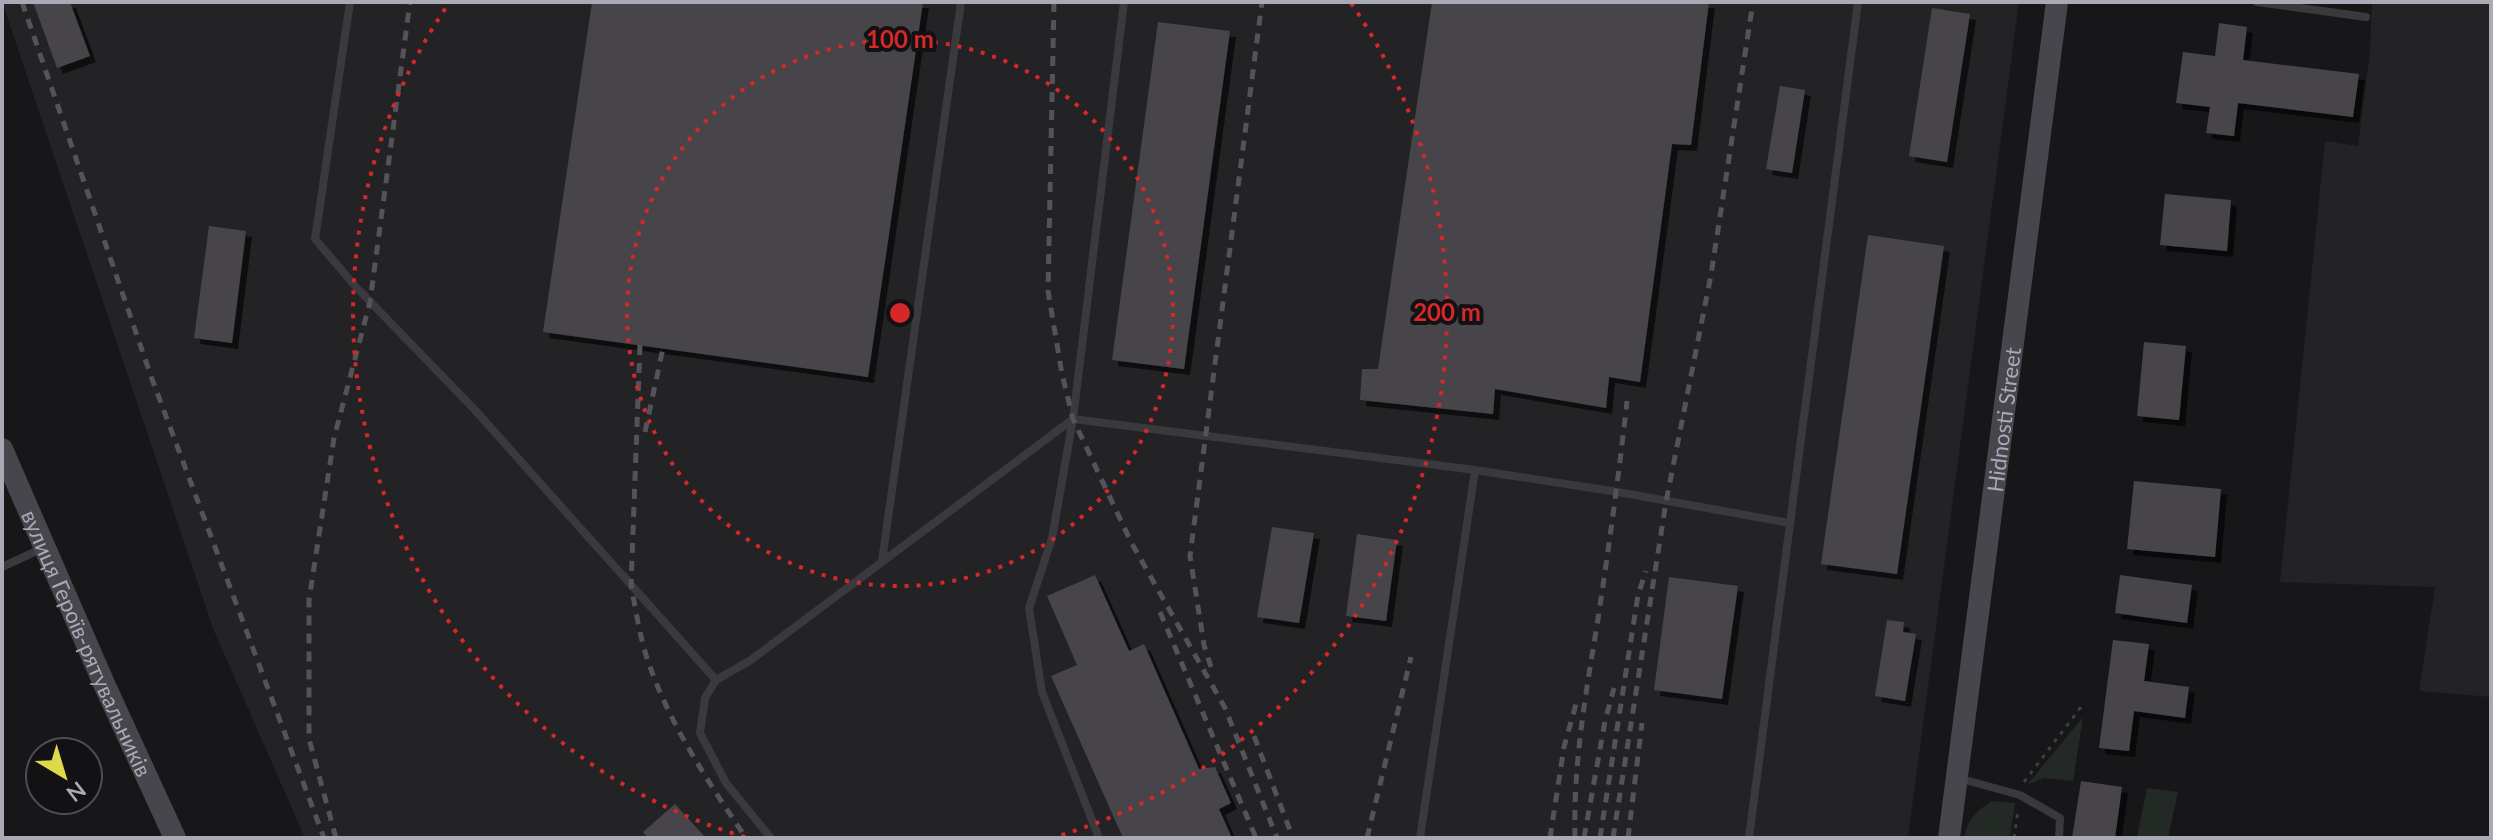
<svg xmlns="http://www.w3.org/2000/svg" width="2493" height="840" viewBox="0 0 2493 840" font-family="Lato,sans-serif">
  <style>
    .built { fill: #232225 }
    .green { fill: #232a26 }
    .building { fill: #46454a; filter: url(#shadow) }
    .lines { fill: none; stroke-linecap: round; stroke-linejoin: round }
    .path { stroke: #3e3e43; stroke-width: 3; stroke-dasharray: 4 6; stroke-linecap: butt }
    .lane { stroke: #3a3a3e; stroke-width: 8 }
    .secondary { stroke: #46464c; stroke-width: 22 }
    .rail { stroke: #535359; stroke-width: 5; stroke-dasharray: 10 8; stroke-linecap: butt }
    .ring { fill: none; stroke: #d62828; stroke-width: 4; stroke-dasharray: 4 8 }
    .labels { text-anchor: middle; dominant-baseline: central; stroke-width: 8; stroke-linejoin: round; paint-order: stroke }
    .street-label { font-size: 22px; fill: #aaaab6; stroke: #121113 }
    .centre { fill: #d62828; stroke: #121113; stroke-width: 4 }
    .ring-label { font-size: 24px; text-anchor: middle; font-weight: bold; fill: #d62828; stroke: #121113; stroke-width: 8; stroke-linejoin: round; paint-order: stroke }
  </style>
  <defs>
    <filter id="shadow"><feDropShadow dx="6" dy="6" stdDeviation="0" flood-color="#0009"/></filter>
  </defs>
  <rect width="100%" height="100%" fill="#171618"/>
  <path class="built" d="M2 2H2019L1908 838H305L214 631Z
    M2372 2H2491V697L2419 691 2435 587 2280 582 2325 141 2358 146 2370 51Z"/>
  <path class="green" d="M2083 717 2073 781 2044 778 2027 785Z
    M2147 788 2178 792 2168 838H2137Z
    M1992 801 2015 803 2010 838H1964C1968 819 1976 811 1992 801Z"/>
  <path class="building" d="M33 2H70L90 56 57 68Z
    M592 2H923L868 377 543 332Z
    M1432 2H1709L1691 145 1672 144 1640 382 1609 377 1606 408 1495 389 1493 414 1360 400 1362 369H1378Z
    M1932 8 1970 14 1947 162 1909 156Z
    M1158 22 1230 31 1184 369 1112 360Z
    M2219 23 2247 27 2243 60 2359 74 2353 117 2238 103 2234 136 2206 133 2210 107 2176 103 2183 52 2215 56Z
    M1780 86 1805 90 1792 173 1766 169Z
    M2165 194 2231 200 2227 251 2160 245Z
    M209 226 246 231 232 343 194 338Z
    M1868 235 1944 246 1897 574 1821 564Z
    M2144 342 2186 346 2179 420 2137 416Z
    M2134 481 2221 489 2215 557 2127 549Z
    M1272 527 1314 533 1299 623 1257 617Z
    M1357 534 1397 540 1386 621 1346 616Z
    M1095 575 1129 651 1144 644 1199 769 1215 767 1231 803 1219 809 1232 838H1123L1051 676 1077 665 1047 596Z
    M2120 575 2192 585 2187 623 2115 613Z
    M1669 577 1738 586 1722 699 1654 690Z
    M1887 620 1904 622 1903 632 1916 634 1905 701 1875 696Z
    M2113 640 2149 644 2144 681 2189 687 2185 718 2134 711 2129 751 2099 748Z
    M2081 781 2122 787 2115 838H2072Z
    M675 804 706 838H648L643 832Z"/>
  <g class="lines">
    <path class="path" d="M2024 782 2081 707
      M2014 838 2018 810"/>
    <path class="lane" d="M350 2 315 239 356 287 474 409 716 680
      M2257 2 2366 17
      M882 561 961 2
      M2 567 41 549
      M1958 778 2020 795 2060 818 2059 838
      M771 838 726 783 700 733 705 698 716 680 751 660 1073 419 1475 470 1618 492 1790 523
      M1099 838 1042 692 1029 608 1052 538 1073 419 1124 2
      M1420 838 1475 470
      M1749 838 1858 2"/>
    <g class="secondary">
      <path id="s1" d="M2 449 105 686 175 838"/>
      <path id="s2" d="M1949 838 2057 2"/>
    </g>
    <path class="rail" d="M22 2 152 379 324 838
      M1054 2 1048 291 1062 374 1073 419 1131 542 1225 708 1277 838
      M640 345 631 585C636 611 640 639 649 664 671 727 709 783 746 838
      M645 432 663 348
      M1160 612 1256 838
      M1211 667 1204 645 1190 556 1262 2
      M1254 736 1293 838
      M336 838 309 739V600L334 438 370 302 410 2
      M1367 838 1411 657
      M1550 838 1564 747 1576 704
      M1575 838C1573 764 1586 692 1598 619 1609 546 1619 474 1627 401
      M1584 838 1605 721 1614 688
      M1600 838 1638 595 1646 571
      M1613 838 1666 502 1711 275 1753 2
      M1628 838 1642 723"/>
  </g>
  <g class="ring">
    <circle cx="900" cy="313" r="273"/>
    <path d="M745 837A547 547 0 0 1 449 3M1351 3A547 547 0 0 1 1055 837"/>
  </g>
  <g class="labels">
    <g class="street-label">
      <text stroke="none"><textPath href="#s2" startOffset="422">Hidnosti Street</textPath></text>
      <text stroke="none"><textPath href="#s1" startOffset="212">вулиця Героїв-рятувальників</textPath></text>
    </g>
  </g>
  <circle cx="900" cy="313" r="12" class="centre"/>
  <g class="ring-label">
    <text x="900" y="48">100 m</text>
    <text x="1447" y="321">200 m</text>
  </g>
  <rect width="2493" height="840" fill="none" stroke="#aaaab6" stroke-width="8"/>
  <g transform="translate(64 776) rotate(142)"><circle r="38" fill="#121113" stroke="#4f4e54" stroke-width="2"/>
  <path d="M0-6L14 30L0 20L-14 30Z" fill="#ddd949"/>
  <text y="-12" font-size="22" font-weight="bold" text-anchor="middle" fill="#aaaab6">N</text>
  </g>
</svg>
